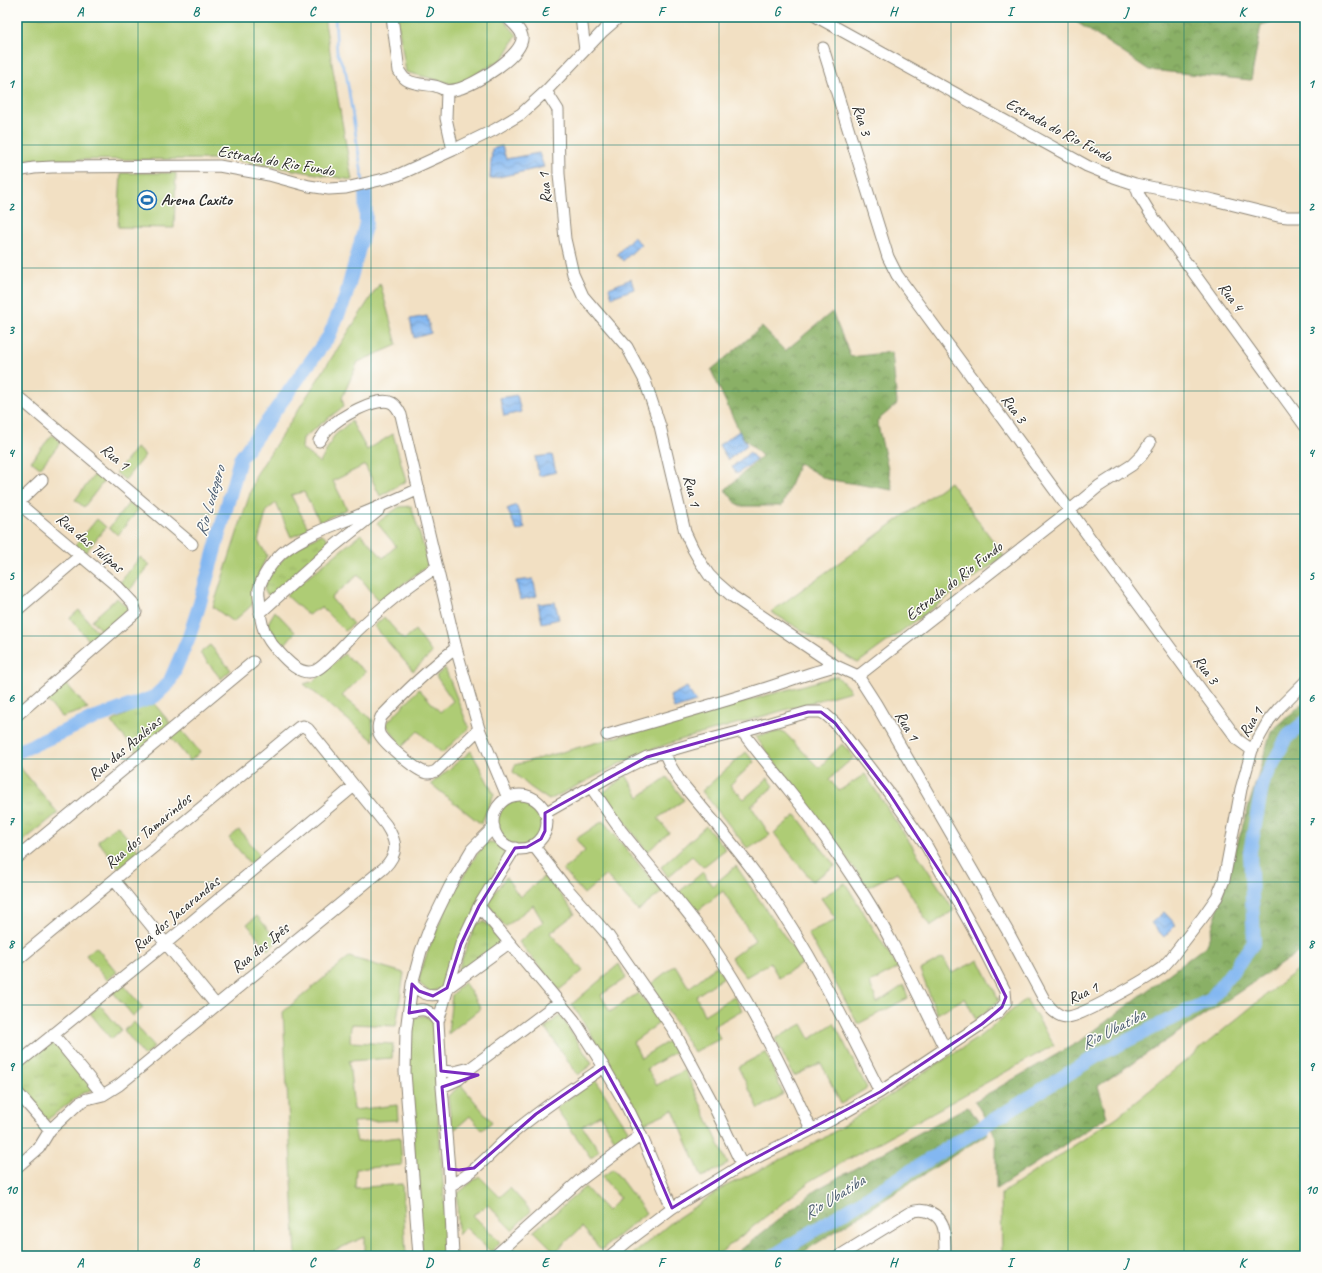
<svg xmlns="http://www.w3.org/2000/svg" width="1322" height="1273" viewBox="0 0 1322 1273" font-family="Caveat,sans-serif">
  <style>
    .grass { fill: #aecc74; stroke: #6c7c50 }
    .forest { fill: url(#forest-crowns); stroke: #5a6e48 }
    .park { fill: url(#park-tufts); stroke: #6c7c50 }
    .water { fill: url(#water-waves); stroke: #57718e }
    .lines { fill: none; stroke-linecap: round; stroke-linejoin: round }
    .stream { stroke: #83b7f1; stroke-width: 2.5 }
    .river { stroke: #83b7f1; stroke-width: 14 }
    .minor-casing { stroke: #8e8677; stroke-width: 13 }
    .minor { stroke: #fff; stroke-width: 11 }
    .marked { fill: none; stroke: #7b2cbf; stroke-width: 3; stroke-linejoin: round }
    .grid { fill: none; stroke: #0f766e; stroke-width: 1; stroke-opacity: 0.55 }
    .labels { text-anchor: middle; dominant-baseline: central; stroke-width: 3; stroke-linejoin: round; paint-order: stroke }
    .street-label { font-size: 16px; fill: #2b2b2b; stroke: #fdfcf7 }
    .poi-label { font-size: 16px; font-weight: bold; fill: #2b2b2b; stroke: #fdfcf7; text-anchor: start }
    .water-label { font-size: 17px; font-style: italic; fill: #4a5c70; stroke: #fdfcf7 }
    .neatline { fill: none; stroke: #0f766e; stroke-width: 1.5 }
    .grid-label { font-size: 13px; text-anchor: middle; font-weight: bold; fill: #0f766e }
  </style>
  <defs>
    <pattern id="forest-crowns" width="20" height="18" patternUnits="userSpaceOnUse"><rect width="20" height="18" fill="#8ab066"/><path d="M2 6a3 3 0 1 1 6 0M12 15a3 3 0 1 1 6 0" fill="none" stroke="#718f54"/></pattern>
    <pattern id="park-tufts" width="24" height="20" patternUnits="userSpaceOnUse"><rect width="24" height="20" fill="#aecc74"/><path d="M3 7l-1-3M5 7V3M7 7l1-3M15 17l-1-3M17 17v-4M19 17l1-3" fill="none" stroke="#96af65"/></pattern>
    <pattern id="water-waves" width="16" height="10" patternUnits="userSpaceOnUse"><rect width="16" height="10" fill="#83b7f1"/><path d="M0 5q4-4 8 0t8 0" fill="none" stroke="#6b95c3"/></pattern>
  </defs>
  <rect width="100%" height="100%" fill="#fdfcf7"/>
  <filter id="ink" filterUnits="userSpaceOnUse"><feTurbulence type="fractalNoise" baseFrequency=".025" numOctaves="2"/><feDisplacementMap in="SourceGraphic" scale="8" xChannelSelector="R" yChannelSelector="G"/><feConvolveMatrix kernelMatrix="1 2 1 2 8 2 1 2 1" color-interpolation-filters="sRGB"/></filter>
  <filter id="wash" filterUnits="userSpaceOnUse"><feTurbulence type="fractalNoise" baseFrequency=".012" numOctaves="4" result="noise"/><feDisplacementMap in="SourceGraphic" scale="16" xChannelSelector="R" yChannelSelector="G"/><feGaussianBlur stdDeviation="0.9" result="paint"/><feColorMatrix in="noise" values="0 0 0 0 0 0 0 0 0 0 0 0 0 0 0 0 0 1.4 0 .05"/><feComposite in="paint" operator="in"/></filter>
  <g filter="url(#wash)">
    <rect width="100%" height="100%" fill="#f2e0c3"/>
    <path class="grass" d="M17 17H324L352 180 229 159 17 160V91L21 78 17 70Z
      M397 17H501L517 35 503 59 456 85 406 72Z
      M121 173H176L174 228 118 227Z
      M380 283 397 345 358 362 342 398 344 406 303 438 302 449 320 463 334 436 351 421 367 450 393 434 406 481 380 496 365 465 333 481 347 509 320 522 304 492 291 495 309 530 291 537 276 503 267 510 258 541 267 555 255 583 252 605 233 622 213 607 256 475Z
      M52 435 61 442 40 468 31 461Z
      M136 448 145 455 125 480 116 473Z
      M95 474 104 481 84 507 75 500Z
      M950 482 1004 556 858 663 771 612Z
      M129 503 138 510 118 535 109 528Z
      M411 506 429 564 380 602 358 575 331 598 353 624 345 631 321 607 308 615 286 595 361 534 383 558 396 546 377 523 399 507Z
      M97 519 106 527 85 553 75 546Z
      M140 557 150 565 128 592 119 584Z
      M117 598 129 609 103 633 92 620Z
      M79 610 101 636 92 644 70 618Z
      M275 611 295 632 282 648 268 623Z
      M384 617 404 640 415 630 432 653 413 671 374 626Z
      M210 645 231 670 221 679 200 653Z
      M344 654 366 672 342 696 372 719 374 741 304 684 314 681Z
      M445 668 469 728 442 753 418 731 402 747 386 724 419 689 440 712 453 701 436 676Z
      M837 676 851 691 680 740 639 754 549 800 530 787 513 772 515 765Z
      M65 682 88 709 62 717 45 699Z
      M179 727 200 752 190 761 169 735Z
      M783 731 819 768 842 744 854 757 829 779 839 791 865 774 954 910 930 926 897 872 868 887 755 736Z
      M471 751 494 794 481 824 431 784Z
      M746 752 754 762 730 785 744 799 768 778 774 786 751 806 770 835 748 849 702 791Z
      M626 775 639 797 667 777 684 800 658 818 669 833 647 852 603 793Z
      M496 822a24 24 0 1 1 48 0a24 24 0 1 1-48 0Z
      M796 815 835 866 812 881 774 833Z
      M603 821 662 892 638 911 606 875 584 894 563 870 585 851 576 839Z
      M117 825 140 853 120 869 98 841Z
      M706 826 726 849 703 867 692 856 668 877 661 867Z
      M239 830 260 855 250 864 229 838Z
      M489 842C498 842 503 847 505 856L442 988 430 992 420 984 419 978C434 929 455 885 485 843Z
      M736 866 803 963 779 978 770 963 746 977 731 958 755 940 723 891 696 912 679 892 703 872 712 886Z
      M546 875 575 914 550 933 583 971 559 990 519 942 543 922 533 905 505 927 487 903 506 877 520 897Z
      M845 883 898 968 870 983 877 1003 904 985 908 998 858 1024 808 933 836 919 821 898Z
      M257 916 278 941 268 950 247 924Z
      M96 947 117 972 107 980 86 955Z
      M349 957 404 973 396 1026 351 1024 350 1042 393 1044 392 1058 349 1061 354 1110 397 1105 398 1120 353 1122 357 1142 400 1137 402 1165 356 1169 355 1188 402 1184 406 1256H365V1237L322 1256H296L283 1012Z
      M943 958 952 973 979 960 999 1000 976 1020 965 998 937 1014 920 970Z
      M1305 963V1256H1002L1001 1194 1117 1117Z
      M619 964 626 978 601 995 610 1012 638 993 662 1021 633 1042 641 1058 672 1039 677 1051 647 1069 657 1085 685 1070 728 1164 702 1177 673 1110 644 1123 611 1067 572 1004Z
      M675 965 689 988 716 966 724 977 696 996 704 1015 734 996 742 1010 714 1026 720 1039 694 1052 651 984Z
      M464 982 481 1008 448 1034 452 995Z
      M122 983 143 1008 133 1016 112 991Z
      M1026 999 1054 1045 813 1179 716 1256H631L673 1221 726 1186 821 1140 979 1037Z
      M100 1005 121 1030 111 1039 90 1013Z
      M560 1015 592 1064 578 1075 545 1028Z
      M421 1016H425L434 1021 438 1112 448 1256H422L408 1073 412 1021 417 1017Z
      M134 1022 154 1047 144 1056 124 1030Z
      M834 1023 867 1088 841 1104 821 1063 794 1076 775 1039 802 1024 810 1039Z
      M766 1052 783 1094 759 1109 738 1067Z
      M595 1079 628 1130 617 1143 600 1115 582 1126 599 1150 591 1158 556 1108Z
      M461 1085 492 1122 482 1130 470 1116 452 1132 448 1096Z
      M613 1169 646 1213 601 1250 582 1227 555 1252 534 1231 585 1187 607 1211 620 1198 602 1177Z
      M479 1176 500 1197 510 1188 531 1211 512 1230 488 1205 473 1215 500 1242 491 1252 465 1227 458 1235 457 1194Z"/>
    <path class="forest" d="M1069 17H1287L1261 25 1251 80 1149 70Z
      M832 312 851 357 892 352 897 404 877 421 893 490 826 479 799 463 782 506H739L725 490 762 456 741 435 711 370 762 327 785 351Z
      M1305 701V918L1302 950 1098 1086 1107 1117 996 1189V1137L975 1101 1082 1040 1207 945 1271 732Z
      M968 1106 987 1134 797 1256H733L816 1190Z"/>
    <path class="park" d="M322 534 327 538 329 543 275 595C272 596 269 596 266 593 258 585 285 556 292 550 300 544 312 539 322 534Z
      M152 701 171 724 137 752 111 722Z
      M19 766 58 813 17 846V767Z
      M484 922C491 925 500 935 499 943L460 973 458 969 475 926 479 923Z
      M54 1041 95 1088 81 1094 47 1120 17 1082V1066Z"/>
    <path class="water" d="M502 146 506 159 539 153 544 167 490 179 492 149Z
      M633 237 641 244 623 261 617 254Z
      M631 279 634 289 612 297 609 288Z
      M427 316 431 333 414 338 410 319Z
      M517 395 521 412 504 416 500 398Z
      M739 431 747 445 728 460 719 445Z
      M750 452 756 460 737 474 732 467Z
      M552 455 556 472 539 476 535 457Z
      M516 505 525 528 517 531 507 509Z
      M533 579 537 596 520 600 516 581Z
      M555 602 559 619 542 623 538 604Z
      M687 687 696 702 674 709 670 696Z
      M1164 912 1176 925 1164 937 1151 923Z"/>
    <g class="lines">
      <path class="stream" d="M335 17 337 52 346 73 363 181"/>
      <path class="river" d="M17 752 90 720 154 697 169 683 189 637 200 603 240 459 329 336 345 299 366 223 365 188
        M773 1256 1100 1054 1210 1000 1235 968 1254 942 1250 852 1263 782 1288 736 1305 722"/>
    </g>
  </g>
  <g filter="url(#ink)">
    <g class="lines">
      <g class="minor-casing">
        <path id="minor" d="M392 17 399 71C401 74 404 79 407 80 415 85 426 84 435 86 439 87 442 89 446 90 450 91 455 90 458 89 474 85 525 55 522 36 521 29 511 22 507 17
          M581 17 585 50
          M817 17 1087 166 1114 177 1135 184 1214 200 1278 216 1288 217H1305
          M823 48 888 257 897 275 1238 740 1252 750
          M447 91 446 118 453 150
          M546 91 558 110 559 174 565 239 573 274 583 296 627 347 645 381 660 426 685 532 693 549 701 563 709 575 716 582 732 596 836 666 858 676 876 704 1007 930 1045 1001C1050 1008 1057 1017 1067 1017 1080 1017 1143 981 1156 972L1162 968 1171 958 1203 917 1217 897 1224 880 1241 789 1252 750 1269 720 1279 708 1305 682
          M17 171 34 168 52 167 219 166 269 175 309 186 329 189 346 188 384 179 398 175 453 150 494 130 521 114 546 91 603 31 619 17
          M1135 184 1139 195 1150 213 1305 426
          M17 396 192 544
          M319 441C322 437 325 432 328 429 338 418 378 395 392 403 397 406 399 411 401 415L456 648 479 729 508 798
          M419 489C397 499 375 509 352 518 331 526 299 538 282 553 272 562 262 576 259 589 258 594 260 601 260 607 260 624 265 638 277 650 286 660 300 676 314 671 323 669 350 638 358 630 382 607 408 585 436 568
          M17 504 42 480
          M17 610 80 556
          M260 613 333 547 378 511
          M456 648C429 669 405 692 381 717 379 722 377 727 379 733 382 742 415 769 424 772 428 774 432 773 436 771L479 729
          M858 676 1069 511 1099 486 1132 465 1142 455 1150 443
          M17 715 136 612 133 603 118 587 18 503
          M742 731C757 752 774 771 789 790 813 820 835 850 855 881 891 934 917 993 945 1049
          M607 735C658 720 709 706 760 690 786 682 811 672 836 666
          M664 752 670 765 679 780C707 814 737 847 763 884 809 949 844 1020 880 1092
          M591 787C601 802 611 817 622 832 651 869 682 903 709 941 749 1000 781 1064 811 1129
          M493 822a27 27 0 1 1 54 0a27 27 0 1 1-54 0Z
          M545 813 610 776 647 757 692 744 742 731 808 712H821L826 715 835 723 889 793 926 845 976 934 1005 991 1006 1002 998 1012 982 1024 880 1092 831 1120 742 1165 672 1208 628 1241 610 1256
          M533 845 564 885 607 934 673 1029 710 1098 742 1165
          M17 858 253 662
          M114 880 216 1005
          M479 906 574 1020 604 1067 626 1105 641 1135 672 1208
          M17 960 299 727 303 726 308 729 386 825C397 842 399 853 384 868L119 1085 103 1095 87 1099 79 1103 50 1130 39 1148 17 1167
          M412 984C420 992 427 997 439 994L509 943
          M409 1013C424 1007 429 1009 438 1022
          M53 1034 103 1095
          M17 1064 165 944 354 786
          M441 1071 454 1072 470 1068
          M442 1087 459 1079 472 1067 559 1002
          M17 1092 50 1130
          M449 1186C474 1174 492 1151 513 1133 541 1109 573 1088 604 1067
          M419 1256 405 1072 406 1031 412 984 421 951 430 927 450 886 472 849 494 827
          M453 1256 449 1169 442 1087 438 1022 461 944 479 906 515 848
          M495 1256 579 1181 641 1135
          M839 1256 909 1213C923 1206 941 1213 944 1230 945 1238 945 1248 945 1256"/>
      </g>
      <use href="#minor" class="minor"/>
    </g>
  </g>
  <path class="marked" d="M808 712H821L835 723 889 793 957 898 1006 997 1002 1007 982 1024 880 1092 742 1165 672 1208 641 1135 604 1067 536 1114 474 1168 459 1170 449 1169 442 1087 478 1075 441 1071 438 1022 426 1010 409 1013 412 984 419 991 433 996 447 988 461 944 479 906 515 848 527 847 541 839 545 831V813L647 757Z"/>
  <path class="grid" d="M138 17V1256M254 17V1256M371 17V1256M487 17V1256M603 17V1256M719 17V1256M835 17V1256M951 17V1256M1068 17V1256M1184 17V1256M17 145H1305M17 268H1305M17 391H1305M17 514H1305M17 636H1305M17 759H1305M17 882H1305M17 1005H1305M17 1128H1305"/>
  <defs>
    <g id="stadium-ring" transform="scale(1)"><circle r="9.5" fill="#fdfcf7" stroke="#1f6fb2" stroke-width="1.5"/><path d="M0-5a6.5 5 0 1 0 0 10a6.5 5 0 1 0 0-10ZM-3.5-1.8h7v3.6h-7Z" fill="#1f6fb2"/></g>
  </defs>
  <g fill-rule="evenodd">
    <use href="#stadium-ring" x="147" y="200"/>
  </g>
  <g class="labels">
    <g class="street-label">
      <text transform="translate(862 120) rotate(73)">Rua 3</text>
      <text transform="translate(1059 130) rotate(28)">Estrada do Rio Fundo</text>
      <text transform="translate(276 161) rotate(10)">Estrada do Rio Fundo</text>
      <text transform="translate(545 188) rotate(-95)">Rua 1</text>
      <text transform="translate(1231 297) rotate(54)">Rua 4</text>
      <text transform="translate(1014 409) rotate(54)">Rua 3</text>
      <text transform="translate(115 457) rotate(40)">Rua 1</text>
      <text transform="translate(692 491) rotate(77)">Rua 1</text>
      <text transform="translate(90 543) rotate(40)">Rua das Tulípas</text>
      <text transform="translate(954 581) rotate(-38)">Estrada do Rio Fundo</text>
      <text transform="translate(1206 670) rotate(54)">Rua 3</text>
      <text transform="translate(1251 722) rotate(-58)">Rua 1</text>
      <text transform="translate(907 726) rotate(60)">Rua 1</text>
      <text transform="translate(125 748) rotate(-40)">Rua das Azaleias</text>
      <text transform="translate(148 831) rotate(-40)">Rua dos Tamarindos</text>
      <text transform="translate(176 914) rotate(-40)">Rua dos Jacarandas</text>
      <text transform="translate(260 948) rotate(-39)">Rua dos Ipês</text>
      <text transform="translate(1083 993) rotate(-24)">Rua 1</text>
    </g>
    <g class="poi-label">
      <text x="161" y="200">Arena Caxito</text>
    </g>
    <g class="water-label">
      <text transform="translate(210 501) rotate(-74)">Rio Ludegero</text>
      <text transform="translate(1113 1029) rotate(-27)">Rio Ubatiba</text>
      <text transform="translate(834 1197) rotate(-32)">Rio Ubatiba</text>
    </g>
  </g>
  <rect width="1322" height="1273" fill="none" stroke="#fdfcf7" stroke-width="44"/>
  <rect x="22" y="22" width="1278" height="1229" class="neatline"/>
  <g class="grid-label">
    <text x="80" y="16">A</text>
    <text x="196" y="16">B</text>
    <text x="312" y="16">C</text>
    <text x="429" y="16">D</text>
    <text x="545" y="16">E</text>
    <text x="661" y="16">F</text>
    <text x="777" y="16">G</text>
    <text x="893" y="16">H</text>
    <text x="1010" y="16">I</text>
    <text x="1126" y="16">J</text>
    <text x="1242" y="16">K</text>
    <text x="11" y="88">1</text>
    <text x="1311" y="88">1</text>
    <text x="11" y="211">2</text>
    <text x="1311" y="211">2</text>
    <text x="11" y="334">3</text>
    <text x="1311" y="334">3</text>
    <text x="11" y="457">4</text>
    <text x="1311" y="457">4</text>
    <text x="11" y="580">5</text>
    <text x="1311" y="580">5</text>
    <text x="11" y="702">6</text>
    <text x="1311" y="702">6</text>
    <text x="11" y="825">7</text>
    <text x="1311" y="825">7</text>
    <text x="11" y="948">8</text>
    <text x="1311" y="948">8</text>
    <text x="11" y="1071">9</text>
    <text x="1311" y="1071">9</text>
    <text x="11" y="1194">10</text>
    <text x="1311" y="1194">10</text>
    <text x="80" y="1267">A</text>
    <text x="196" y="1267">B</text>
    <text x="312" y="1267">C</text>
    <text x="429" y="1267">D</text>
    <text x="545" y="1267">E</text>
    <text x="661" y="1267">F</text>
    <text x="777" y="1267">G</text>
    <text x="893" y="1267">H</text>
    <text x="1010" y="1267">I</text>
    <text x="1126" y="1267">J</text>
    <text x="1242" y="1267">K</text>
  </g>
</svg>
